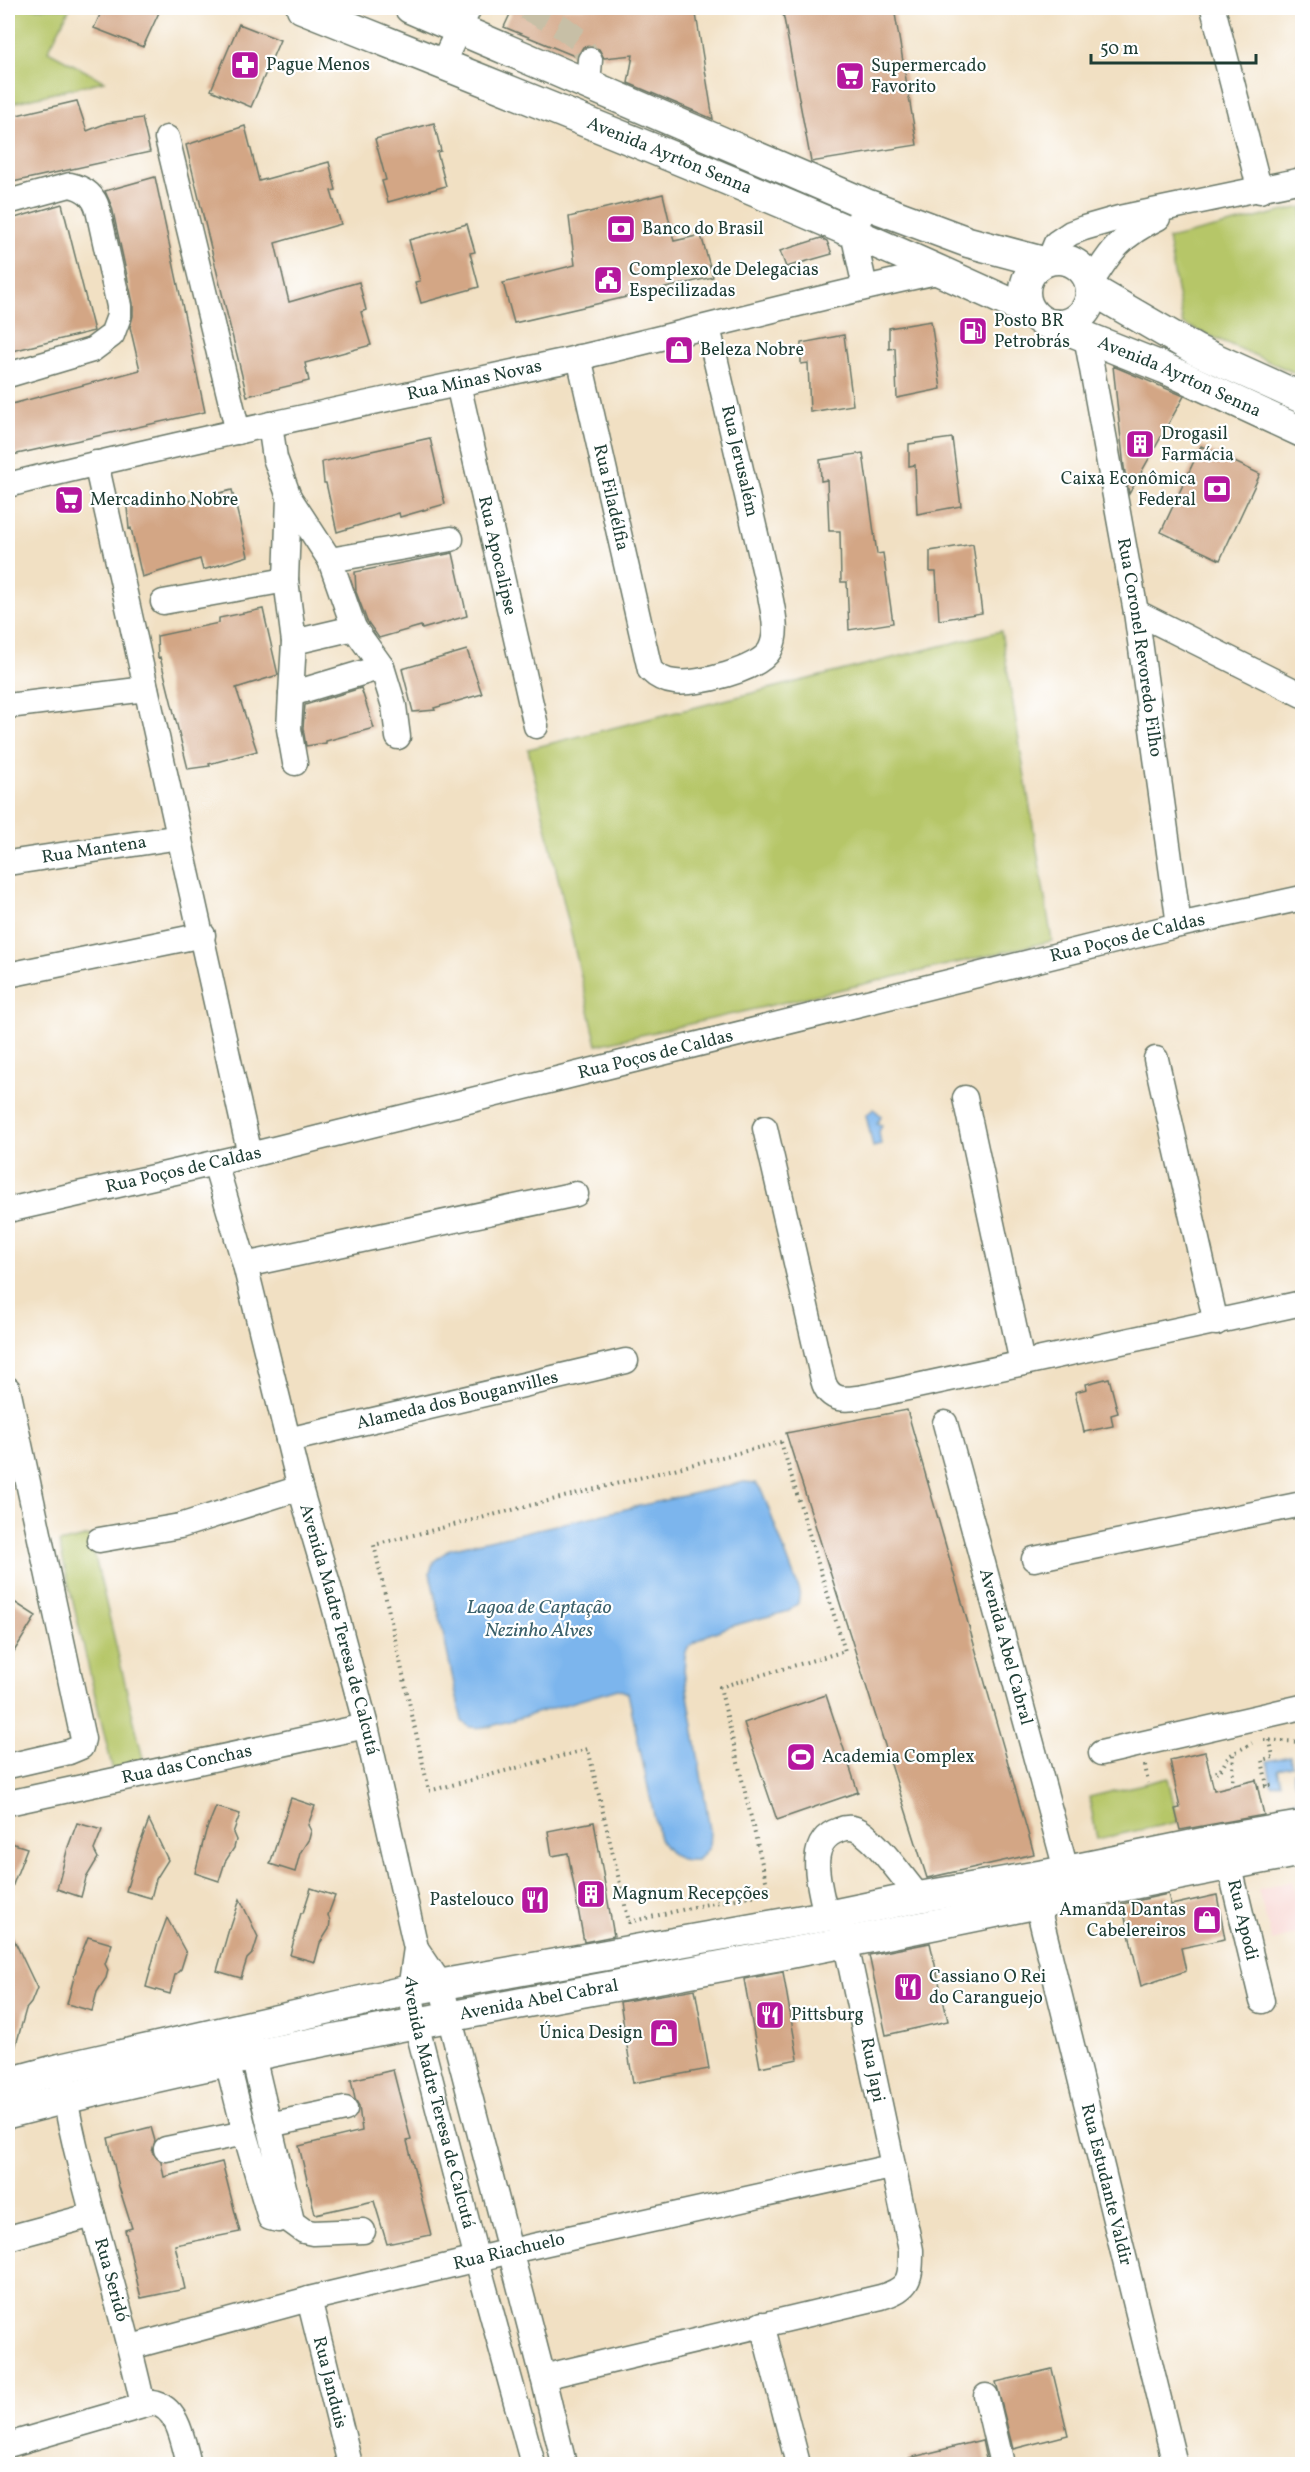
<svg xmlns="http://www.w3.org/2000/svg" width="1310" height="2472" viewBox="0 0 1310 2472" font-family="Vollkorn,serif">
  <style>
    .built { fill: #f7d0cc }
    .green { fill: #b6c668; stroke: #6a824e; stroke-width: 1.5 }
    .water { fill: #7cb5ed; stroke: #4e7990; stroke-width: 1.5 }
    .building { fill: #d3a685 }
    .lines { fill: none; stroke-linecap: round; stroke-linejoin: round }
    .minor-tunnel { stroke: #c7bfa6; stroke-width: 24; stroke-dasharray: 24 12; stroke-linecap: butt }
    .minor-casing { stroke: #687666; stroke-width: 27 }
    .major-casing { stroke: #687666; stroke-width: 33 }
    .path { stroke: #687666; stroke-width: 4; stroke-dasharray: 1.5 4.5; stroke-linecap: butt }
    .minor { stroke: #fff; stroke-width: 24 }
    .major { stroke: #fff; stroke-width: 30 }
    .labels { text-anchor: middle; dominant-baseline: central; stroke-width: 4.5; stroke-linejoin: round; paint-order: stroke }
    .poi-label { font-size: 18px; fill: #1f3d34; stroke: #fff; text-anchor: start }
    .street-label { font-size: 18px; fill: #1f3d34; stroke: #fff }
    .water-label { font-size: 20px; font-style: italic; fill: #3b616c; stroke: #fff }
  </style>
  <rect width="100%" height="100%" fill="#fff"/>
  <filter id="ink" filterUnits="userSpaceOnUse"><feTurbulence type="fractalNoise" baseFrequency=".0167" numOctaves="2"/><feDisplacementMap in="SourceGraphic" scale="12" xChannelSelector="R" yChannelSelector="G"/><feConvolveMatrix kernelMatrix="1 2 1 2 8 2 1 2 1" color-interpolation-filters="sRGB"/></filter>
  <filter id="wash" filterUnits="userSpaceOnUse"><feTurbulence type="fractalNoise" baseFrequency=".008" numOctaves="4" result="noise"/><feDisplacementMap in="SourceGraphic" scale="24" xChannelSelector="R" yChannelSelector="G"/><feGaussianBlur stdDeviation="1.35" result="paint"/><feColorMatrix in="noise" values="0 0 0 0 0 0 0 0 0 0 0 0 0 0 0 0 0 1.4 0 .05"/><feComposite in="paint" operator="in"/></filter>
  <g filter="url(#wash)">
    <rect width="100%" height="100%" fill="#f1e0c3"/>
    <path class="built" d="M1292 1881 1302 1933 1272 1941 1258 1890Z"/>
    <path class="green" d="M8 8H70L48 51 104 81 8 104Z
      M1302 207V376L1183 324 1168 239Z
      M1001 631 1052 941 597 1045 528 749Z
      M90 1536 144 1763 113 1771 59 1543Z
      M1168 1778 1178 1822 1097 1839 1089 1797Z"/>
    <path class="water" d="M874 1109 881 1116 877 1124 882 1125 879 1132 881 1145 873 1147 866 1115Z
      M744 1482 756 1483 762 1491 800 1592 798 1603 789 1611C766 1618 696 1630 686 1652 684 1657 685 1665 684 1670L710 1830 709 1848 697 1860C675 1861 672 1856 659 1839L628 1693 618 1689 485 1728 470 1727 462 1721 430 1573 433 1562 450 1549Z
      M1290 1756 1292 1766 1278 1769 1281 1783 1272 1785 1267 1761Z
      M1302 1764V1791C1295 1785 1293 1781 1294 1772Z
      M1302 1799V1811L1282 1816 1279 1804Z"/>
    <g id="blocks">
      <path class="building" d="M103 8H161L143 47 94 28Z
        M513 8H695L713 119 628 83 633 55 604 58 599 49 591 46 583 47 577 57 504 27Z
        M782 8H894L917 145 811 162Z
        M239 24 280 40 251 107 211 90Z
        M77 101 87 131 107 123 142 118 150 152 8 183V117Z
        M434 123 441 151 437 152 446 186 388 202 382 181 386 180 375 139Z
        M245 126 259 181 329 162 336 190 331 191 341 224 275 243 289 302 359 282 366 310 361 312 371 345 305 363 309 381 247 396 186 145Z
        M155 177 205 412 8 456V405L140 370 130 327 133 316V303L112 207 105 191Z
        M663 194 674 241 701 235 713 277 514 323 503 283 575 265 569 217Z
        M62 204 94 331 8 352V220Z
        M467 224 475 252 470 253 479 287 421 303 415 282 420 281 409 240Z
        M821 238 827 241 832 254 786 267 780 251Z
        M931 321 941 389 897 398 895 348 889 349V328Z
        M844 335 853 405 810 412 808 363 801 364V343Z
        M1113 366 1184 396 1129 494 1124 467Z
        M430 438 445 504 400 517 399 513 337 532 326 483H324L322 462Z
        M952 438 961 506 917 514 915 465 909 466V444Z
        M1201 446 1260 474 1220 560 1161 532Z
        M863 453 877 554 883 553 893 623 849 630 847 582H841L840 531H829L827 480 821 481 820 460Z
        M232 490 248 556 203 570 200 559 142 577 131 528 129 529 127 507 171 498 173 505Z
        M973 544 982 613 939 620 936 572H930V551Z
        M453 553 467 616 422 629 421 626 379 638 367 621 356 592 355 572Z
        M263 609 278 675 236 688 257 751 209 764 210 766 188 769 160 657 158 658 157 636 219 623V618Z
        M467 650 482 694 434 708 435 710 413 712 402 669Z
        M361 688 374 728 326 741V743L306 746 303 728 305 705Z
        M1109 1378 1118 1413 1111 1415 1113 1426 1084 1432 1075 1392 1087 1389 1086 1384Z
        M907 1410 1034 1854 927 1878 786 1433Z
        M8 1598 36 1616 8 1661Z
        M826 1695 858 1792 777 1820 744 1723Z
        M1205 1752 1214 1790 1256 1780 1264 1815 1180 1830 1175 1809 1180 1808 1170 1760Z
        M291 1798 315 1806 308 1825 311 1831 309 1839 300 1853 295 1872 270 1864Z
        M216 1807 240 1814 233 1833 236 1840 234 1848 225 1862 219 1881 195 1873 206 1831Z
        M149 1820 168 1860 156 1879 151 1898 126 1891 138 1849Z
        M594 1822 614 1936 584 1942 568 1853 552 1856 548 1831Z
        M77 1823 102 1830 94 1850 98 1858 86 1878 81 1897 57 1889 68 1847Z
        M8 1842 27 1848 9 1895H8Z
        M311 1888 335 1896 328 1915 330 1921 329 1929 320 1943 315 1962 290 1955 301 1913H303Z
        M1168 1894 1171 1905 1217 1895 1225 1939 1181 1948 1186 1971 1141 1986 1122 1904Z
        M240 1899 258 1937 253 1953 247 1959 241 1978 217 1971 229 1929H230Z
        M167 1918 186 1953 181 1969 175 1975 170 1994 146 1987 157 1945Z
        M8 1927 37 1988 31 2003 26 2009 13 2056 8 2055Z
        M88 1937 112 1944 105 1964 108 1970 106 1978 97 1992 92 2011 67 2004 78 1962Z
        M930 1943 948 2021 886 2035 869 1955Z
        M783 1972 798 2059 760 2067 744 1979Z
        M695 1989 709 2069 633 2083 620 2002Z
        M393 2070 411 2140 407 2141 431 2235 387 2244 374 2201 315 2214 299 2146 362 2131 359 2106 355 2099 351 2080Z
        M151 2127 155 2141 152 2152 161 2162 164 2177 222 2162 240 2232 175 2245 185 2289 141 2298 125 2230 132 2228 119 2187 108 2138Z
        M1052 2369 1068 2435 1013 2449 996 2382Z
        M982 2440 987 2464H910L909 2458Z"/>
    </g>
  </g>
  <g filter="url(#ink)">
    <use href="#blocks" fill-opacity="0" stroke="#687666" stroke-width="1.5"/>
    <g class="lines">
      <path class="minor-tunnel" d="M526 8 562 27 578 39 590 60"/>
      <g class="minor-casing">
        <g id="minor">
          <path d="M1213 8 1260 191"/>
          <path d="M442 64 469 8"/>
          <path d="M588 84 590 60"/>
          <path d="M167 138 238 432"/>
          <path d="M8 202 70 185C84 188 94 195 98 210L119 306V316L112 335 92 350 8 375"/>
          <path d="M1049 260 1056 243 1071 233 1084 228 1119 218 1302 180"/>
          <path d="M1090 285C1110 251 1122 235 1158 218"/>
          <path d="M865 287 853 233 866 204"/>
          <path id="s1" d="M1086 336 1136 612 1179 925"/>
          <path id="s2" d="M579 357 650 670C657 677 665 681 675 682 697 685 759 670 770 650 779 633 773 612 770 595L708 327"/>
          <path id="s3" d="M458 384 536 726"/>
          <path d="M270 424 275 458 289 497 286 580 294 642 289 729 295 763"/>
          <path d="M96 463 250 1155"/>
          <path id="s4" d="M8 485C196 438 387 400 577 358 699 330 820 296 942 271"/>
          <path d="M289 497 330 560"/>
          <path d="M163 602 286 580"/>
          <path d="M1136 612 1302 695"/>
          <path d="M294 642 354 628"/>
          <path d="M382 667 354 628 330 560 451 539"/>
          <path d="M291 694 382 667 394 706 398 737"/>
          <path d="M8 706 146 689"/>
          <path id="s5" d="M8 863 180 837"/>
          <path d="M8 975 203 935"/>
          <path d="M1156 1059 1216 1323"/>
          <path d="M965 1098 1022 1363"/>
          <path d="M765 1128 823 1380C830 1407 854 1398 875 1395L1302 1303"/>
          <path id="s6" d="M215 1163 245 1265 300 1488 329 1587 366 1726 416 1948 410 1990 416 2023 477 2260 533 2464"/>
          <path id="s7" d="M8 1210 250 1155 1179 925 1302 898"/>
          <path d="M245 1265 576 1194"/>
          <path d="M8 1389 83 1739 81 1747 69 1752 8 1766"/>
          <path id="s8" d="M945 1423 1071 1888"/>
          <path id="s9" d="M288 1440 626 1361"/>
          <path d="M99 1540 180 1526 300 1488"/>
          <path d="M1034 1559 1302 1504"/>
          <path d="M1101 1753 1302 1707"/>
          <path id="s10" d="M8 1803 366 1726"/>
          <path id="s11" d="M1225 1847 1262 2001"/>
          <path id="s12" d="M1037 1903 1175 2464"/>
          <path d="M826 1916C821 1889 803 1842 839 1830 846 1827 853 1827 860 1831 880 1844 903 1878 919 1897"/>
          <path d="M416 1948 441 1985 543 2377 564 2464"/>
          <path d="M223 2045 245 2133 270 2218 278 2220 291 2217 249 2039"/>
          <path id="s13" d="M62 2082C81 2191 120 2297 143 2405"/>
          <path d="M269 2125 345 2109"/>
          <path d="M166 2149 245 2133"/>
          <path d="M286 2218 304 2231 313 2233 363 2231"/>
          <path d="M8 2238 93 2215"/>
          <path id="s14" d="M309 2299 350 2464"/>
          <path d="M762 2324 798 2464"/>
          <path id="s15" d="M131 2347 309 2299 511 2251 891 2167"/>
          <path d="M543 2377 881 2297C910 2288 911 2279 911 2250L842 1926"/>
          <path d="M986 2396 1002 2464"/>
          <path d="M8 2445 153 2403C179 2407 183 2443 189 2464"/>
        </g>
      </g>
      <g class="major-casing">
        <g id="major">
          <path id="s16" d="M302 8C547 106 793 202 1032 313"/>
          <path d="M410 8 866 204 968 242 1043 262"/>
          <circle cx="1058" cy="292" r="33"/>
          <path d="M1091 289 1196 350 1302 398"/>
          <path id="s17" d="M1056 325 1164 368 1302 432"/>
          <path d="M8 2083 60 2069 410 1990 837 1914 919 1897 1067 1871 1223 1839 1302 1826"/>
          <path id="s18" d="M8 2113C267 2045 532 2003 795 1952 964 1920 1133 1882 1302 1851"/>
        </g>
      </g>
      <path class="path" d="M781 1442 845 1651 720 1687 769 1893 703 1905 629 1922 588 1749 429 1791 374 1545Z
        M1264 1740 1302 1742
        M1145 1765 1148 1783
        M1210 1774 1220 1771 1229 1756 1252 1743
        M1232 1786 1234 1754
        M1267 1786 1262 1760 1273 1757 1270 1740
        M1258 1787 1272 1785"/>
      <use href="#minor" class="minor"/>
      <use href="#major" class="major"/>
    </g>
  </g>
  <defs>
    <g id="pharmacy-square" transform="scale(1.5)"><rect x="-9" y="-9" width="18" height="18" rx="4" fill="#b5179e" stroke="#fff"/><path d="M-2-6h4v4h4v4h-4v4h-4v-4h-4v-4h4Z" fill="#fff"/></g>
    <g id="supermarket-square" transform="scale(1.5)"><rect x="-9" y="-9" width="18" height="18" rx="4" fill="#b5179e" stroke="#fff"/><path d="M-6-5.5h2.5l.6 2H6L4.5 2H-2.5L-4.4-4H-6ZM-1.5 3.2a1.3 1.3 0 1 0 .1 0ZM3 3.2a1.3 1.3 0 1 0 .1 0Z" fill="#fff"/></g>
    <g id="bank-square" transform="scale(1.5)"><rect x="-9" y="-9" width="18" height="18" rx="4" fill="#b5179e" stroke="#fff"/><path d="M-6-4H6V4H-6ZM0-2.3a2.3 2.3 0 1 0 0 4.6a2.3 2.3 0 1 0 0-4.6Z" fill="#fff"/></g>
    <g id="civic-square" transform="scale(1.5)"><rect x="-9" y="-9" width="18" height="18" rx="4" fill="#b5179e" stroke="#fff"/><path d="M-.6-6.5H3V-4.5H.6V-3L4-1V1h2V6H-6V1h2V-1L-.6-3ZM-1.2 2.5V6h2.4V2.5Z" fill="#fff"/></g>
    <g id="fuel-square" transform="scale(1.5)"><rect x="-9" y="-9" width="18" height="18" rx="4" fill="#b5179e" stroke="#fff"/><path d="M-5.5-6h7V0h2V4h1.3V-2.5L3-4.5l.8-.8L6-3V5H2.5V1h-1V6h-7ZM-4.2-4.7v3.2H.2V-4.7Z" fill="#fff"/></g>
    <g id="shop-square" transform="scale(1.5)"><rect x="-9" y="-9" width="18" height="18" rx="4" fill="#b5179e" stroke="#fff"/><path d="M-5-2.5h2.3a2.7 3.5 0 0 1 5.4 0H5L5.5 6h-11ZM-1.5-2.5h3a1.5 2.3 0 0 0-3 0Z" fill="#fff"/></g>
    <g id="building-square" transform="scale(1.5)"><rect x="-9" y="-9" width="18" height="18" rx="4" fill="#b5179e" stroke="#fff"/><path d="M-4-6H4V6H1V3H-1V6H-4ZM-2.5-4.3h1.7v1.8h-1.7ZM.8-4.3h1.7v1.8H.8ZM-2.5-1h1.7V.8h-1.7ZM.8-1h1.7V.8H.8Z" fill="#fff"/></g>
    <g id="stadium-square" transform="scale(1.5)"><rect x="-9" y="-9" width="18" height="18" rx="4" fill="#b5179e" stroke="#fff"/><path d="M0-5a6.5 5 0 1 0 0 10a6.5 5 0 1 0 0-10ZM-3.5-1.8h7v3.6h-7Z" fill="#fff"/></g>
    <g id="restaurant-square" transform="scale(1.5)"><rect x="-9" y="-9" width="18" height="18" rx="4" fill="#b5179e" stroke="#fff"/><path d="M-5-6h1v4h1v-4h1v4h1v-4h1v5L-1.5 .5V6h-2V.5L-5-1ZM5-6V6H3V1.5H1.5Q1.5-4 5-6Z" fill="#fff"/></g>
  </defs>
  <g fill-rule="evenodd">
    <use href="#pharmacy-square" x="245" y="65"/>
    <use href="#supermarket-square" x="850" y="76"/>
    <use href="#bank-square" x="621" y="229"/>
    <use href="#civic-square" x="608" y="280"/>
    <use href="#fuel-square" x="973" y="331"/>
    <use href="#shop-square" x="679" y="350"/>
    <use href="#building-square" x="1140" y="444"/>
    <use href="#bank-square" x="1217" y="489"/>
    <use href="#supermarket-square" x="69" y="500"/>
    <use href="#stadium-square" x="801" y="1757"/>
    <use href="#building-square" x="591" y="1894"/>
    <use href="#restaurant-square" x="535" y="1900"/>
    <use href="#shop-square" x="1207" y="1920"/>
    <use href="#restaurant-square" x="908" y="1987"/>
    <use href="#restaurant-square" x="770" y="2015"/>
    <use href="#shop-square" x="664" y="2033"/>
  </g>
  <g class="labels">
    <g class="poi-label">
      <text x="266" y="65">Pague Menos</text>
      <text x="871" y="66">Supermercado<tspan x="871" dy="21">Favorito</tspan></text>
      <text x="642" y="229">Banco do Brasil</text>
      <text x="629" y="270">Complexo de Delegacias<tspan x="629" dy="21">Especilizadas</tspan></text>
      <text x="994" y="321">Posto BR<tspan x="994" dy="21">Petrobrás</tspan></text>
      <text x="700" y="350">Beleza Nobre</text>
      <text x="1161" y="434">Drogasil<tspan x="1161" dy="21">Farmácia</tspan></text>
      <text x="1196" y="479" text-anchor="end">Caixa Econômica<tspan x="1196" dy="21">Federal</tspan></text>
      <text x="90" y="500">Mercadinho Nobre</text>
      <text x="822" y="1757">Academia Complex</text>
      <text x="612" y="1894">Magnum Recepções</text>
      <text x="514" y="1900" text-anchor="end">Pastelouco</text>
      <text x="1186" y="1910" text-anchor="end">Amanda Dantas<tspan x="1186" dy="21">Cabelereiros</tspan></text>
      <text x="929" y="1977">Cassiano O Rei<tspan x="929" dy="21">do Caranguejo</tspan></text>
      <text x="791" y="2015">Pittsburg</text>
      <text x="643" y="2033" text-anchor="end">Única Design</text>
    </g>
    <g class="street-label">
      <text stroke="none"><textPath href="#s16" startOffset="396">Avenida Ayrton Senna</textPath></text>
      <text stroke="none"><textPath href="#s17" startOffset="134">Avenida Ayrton Senna</textPath></text>
      <text stroke="none"><textPath href="#s4" startOffset="478">Rua Minas Novas</textPath></text>
      <text transform="translate(739 461) rotate(77)">Rua Jerusalém</text>
      <text stroke="none"><textPath href="#s2" startOffset="144">Rua Filadélfia</textPath></text>
      <text stroke="none"><textPath href="#s3" startOffset="176">Rua Apocalipse</textPath></text>
      <text stroke="none"><textPath href="#s1" startOffset="316">Rua Coronel Revoredo Filho</textPath></text>
      <text stroke="none"><textPath href="#s5" startOffset="87">Rua Mantena</textPath></text>
      <text stroke="none"><textPath href="#s7" startOffset="1152">Rua Poços de Caldas</textPath></text>
      <text stroke="none"><textPath href="#s7" startOffset="666">Rua Poços de Caldas</textPath></text>
      <text stroke="none"><textPath href="#s7" startOffset="180">Rua Poços de Caldas</textPath></text>
      <text stroke="none"><textPath href="#s9" startOffset="174">Alameda dos Bouganvilles</textPath></text>
      <text stroke="none"><textPath href="#s6" startOffset="483">Avenida Madre Teresa de Calcutá</textPath></text>
      <text stroke="none"><textPath href="#s8" startOffset="232">Avenida Abel Cabral</textPath></text>
      <text stroke="none"><textPath href="#s10" startOffset="183">Rua das Conchas</textPath></text>
      <text stroke="none"><textPath href="#s11" startOffset="75">Rua Apodi</textPath></text>
      <text stroke="none"><textPath href="#s18" startOffset="543">Avenida Abel Cabral</textPath></text>
      <text transform="translate(872 2070) rotate(79)">Rua Japi</text>
      <text stroke="none"><textPath href="#s6" startOffset="969">Avenida Madre Teresa de Calcutá</textPath></text>
      <text stroke="none"><textPath href="#s12" startOffset="290">Rua Estudante Valdir</textPath></text>
      <text stroke="none"><textPath href="#s15" startOffset="390">Rua Riachuelo</textPath></text>
      <text stroke="none"><textPath href="#s13" startOffset="204">Rua Seridó</textPath></text>
      <text stroke="none"><textPath href="#s14" startOffset="86">Rua Janduis</textPath></text>
    </g>
    <g class="water-label">
      <text x="539" y="1608">Lagoa de Captação<tspan x="539" dy="23">Nezinho Alves</tspan></text>
    </g>
  </g>
  <rect width="1310" height="2472" fill="none" stroke="#fff" stroke-width="30"/>
  <path d="M1091 54v9h165v-9" fill="none" stroke="#1f3d34" stroke-width="3"/>
  <text x="1100" y="54" font-size="18" fill="#1f3d34" stroke="#ffffff" stroke-width="4.5" paint-order="stroke">50 m</text>
</svg>
